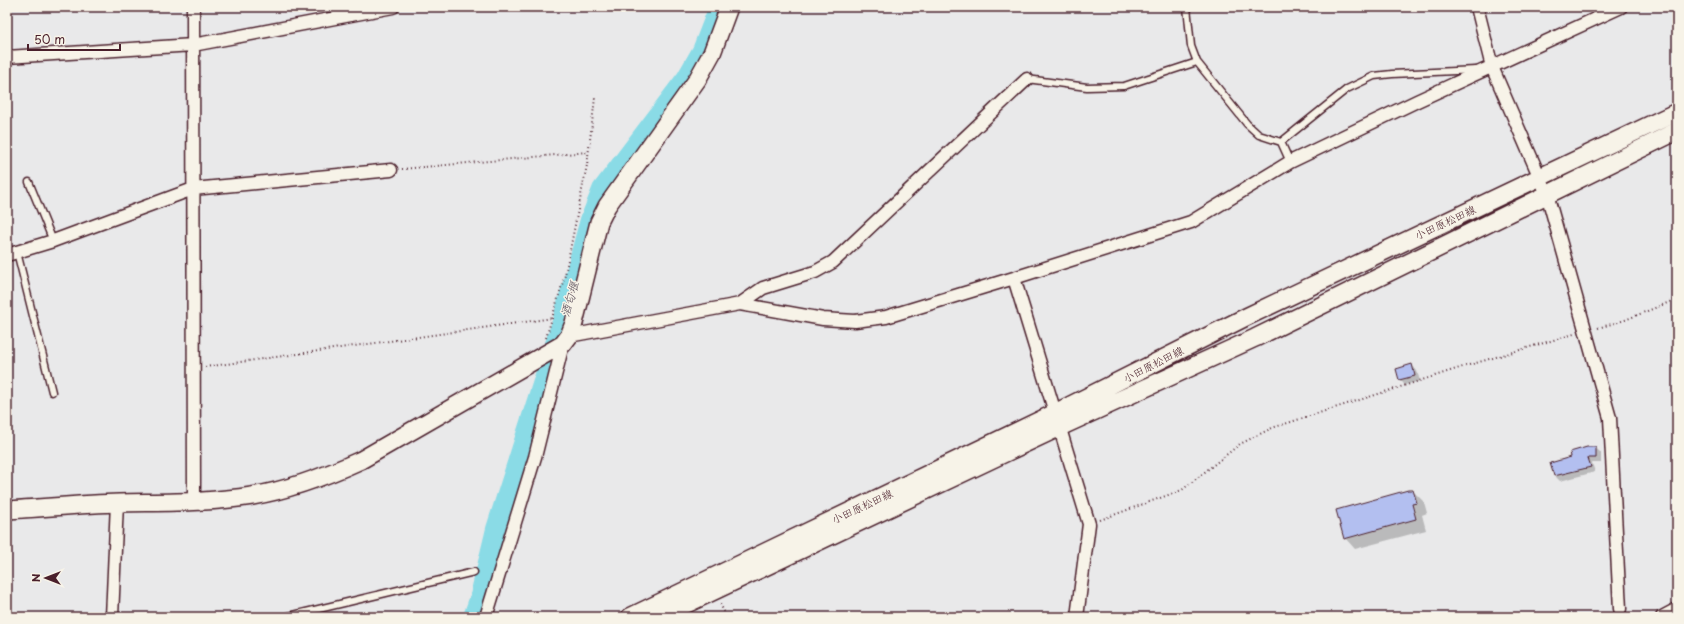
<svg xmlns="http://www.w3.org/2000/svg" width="1684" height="624" viewBox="0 0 1684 624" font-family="'Playpen Sans','Klee One',sans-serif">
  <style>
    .shadow { fill: #0003 }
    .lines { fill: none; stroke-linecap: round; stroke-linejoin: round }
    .river { stroke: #8adbe6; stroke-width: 22 }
    .building { fill: #b3bff0; stroke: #4a1f2b }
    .lane-casing { stroke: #4a1f2b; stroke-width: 9 }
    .street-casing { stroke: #4a1f2b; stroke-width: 15 }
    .secondary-casing { stroke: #4a1f2b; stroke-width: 20 }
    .path { stroke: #4a1f2b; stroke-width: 2; stroke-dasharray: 1 3; stroke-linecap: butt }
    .lane { stroke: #f7f3e8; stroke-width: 6 }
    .street { stroke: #f7f3e8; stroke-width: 12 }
    .secondary { stroke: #f7f3e8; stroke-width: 17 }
    .labels { text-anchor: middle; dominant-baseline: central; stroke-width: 3; stroke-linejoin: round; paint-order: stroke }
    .street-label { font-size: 11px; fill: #4a1f2b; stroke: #f7f3e8 }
    .water-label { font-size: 12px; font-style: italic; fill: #5a4e5a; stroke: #f7f3e8 }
  </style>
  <rect width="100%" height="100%" fill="#e9e9ea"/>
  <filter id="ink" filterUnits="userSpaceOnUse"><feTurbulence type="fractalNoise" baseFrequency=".025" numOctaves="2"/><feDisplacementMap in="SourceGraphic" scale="8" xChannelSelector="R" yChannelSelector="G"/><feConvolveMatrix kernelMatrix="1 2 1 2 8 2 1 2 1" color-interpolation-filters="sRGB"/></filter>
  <g filter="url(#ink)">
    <path class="shadow" d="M1412 365 1417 371 1420 381 1405 385 1400 380 1397 370Z
      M1596 448 1601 453V463H1592L1595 472 1560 481 1555 476 1551 463Z
      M1413 491 1424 502 1427 513 1422 515 1426 530 1355 549 1345 538Z"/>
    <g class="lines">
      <path class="river" d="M474 617 480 600 497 529 564 319 591 220 603 190 687 79 703 51 720 7"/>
    </g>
    <path class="building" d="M1412 364 1415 376 1399 380 1396 369Z
      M1587 447H1596V458H1588L1591 467 1554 476 1550 463 1571 457 1570 452Z
      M1408 490H1413L1417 503 1412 504 1416 519 1344 539 1336 510Z"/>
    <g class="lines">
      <g class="lane-casing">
        <path id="lane" d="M1187 7 1191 46 1197 62 1247 124 1259 135 1281 142 1290 162
          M1027 79 1087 87 1124 86 1197 62
          M1281 142 1347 89 1374 76 1392 74 1476 70
          M29 182 53 241
          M17 252 52 392
          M285 617 474 572"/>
      </g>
      <g class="street-casing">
        <path id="street" d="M193 7 194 502
          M1477 7 1492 67 1547 194 1610 418 1620 609
          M7 57 193 45 393 7
          M7 255 53 241 193 189 391 170
          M1014 278 1089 524 1077 617
          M740 304 763 288 815 272 833 262 1027 79
          M569 336 740 304 823 319 855 321 886 317 1014 278 1191 222 1290 162 1417 101 1621 7
          M112 617 117 503
          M486 617 535 457 563 344
          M1662 617 1677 609"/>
      </g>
      <g class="secondary-casing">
        <path id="secondary" d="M7 510C44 508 82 504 119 503 163 502 208 503 252 496 289 490 326 476 361 460L563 344 569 336 574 323 599 222 607 206 697 80 712 53 729 7
          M630 617 1055 413 1246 317 1677 112
          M659 617 1060 427 1255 338 1677 131"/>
      </g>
      <path class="path" d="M1225 7 1236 9 1249 7
        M402 169 588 152
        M1598 328 1625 320 1677 299
        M546 338 565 275 587 165 595 98
        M205 367 553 318
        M1100 520 1182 490 1240 444 1272 428 1469 365 1574 334
        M720 604 727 617"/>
      <use href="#lane" class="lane"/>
      <use href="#street" class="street"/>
      <use href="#secondary" class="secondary"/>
    </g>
  </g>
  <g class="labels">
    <g class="street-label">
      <text transform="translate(1445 222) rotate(-25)">小田原松田線</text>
      <text transform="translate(1153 364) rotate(-27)">小田原松田線</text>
      <text transform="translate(862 506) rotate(-25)">小田原松田線</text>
    </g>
    <g class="water-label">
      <text transform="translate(569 299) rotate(-74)">酒匂堰</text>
    </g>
  </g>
  <rect width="1684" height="624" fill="none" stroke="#f7f3e8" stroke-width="24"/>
  <rect x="12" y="12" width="1660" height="600" fill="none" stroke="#4a1f2b" stroke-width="1.5" filter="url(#ink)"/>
  <g transform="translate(46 578) rotate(270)" stroke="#f7f3e8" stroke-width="3" paint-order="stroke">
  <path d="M0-3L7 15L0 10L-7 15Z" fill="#4a1f2b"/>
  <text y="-6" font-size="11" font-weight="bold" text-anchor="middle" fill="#4a1f2b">N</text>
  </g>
  <path d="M28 44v6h92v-6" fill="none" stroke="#4a1f2b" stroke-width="2"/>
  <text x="34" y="44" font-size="12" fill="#4a1f2b" stroke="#f7f3e8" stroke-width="3" paint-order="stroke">50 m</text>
</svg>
